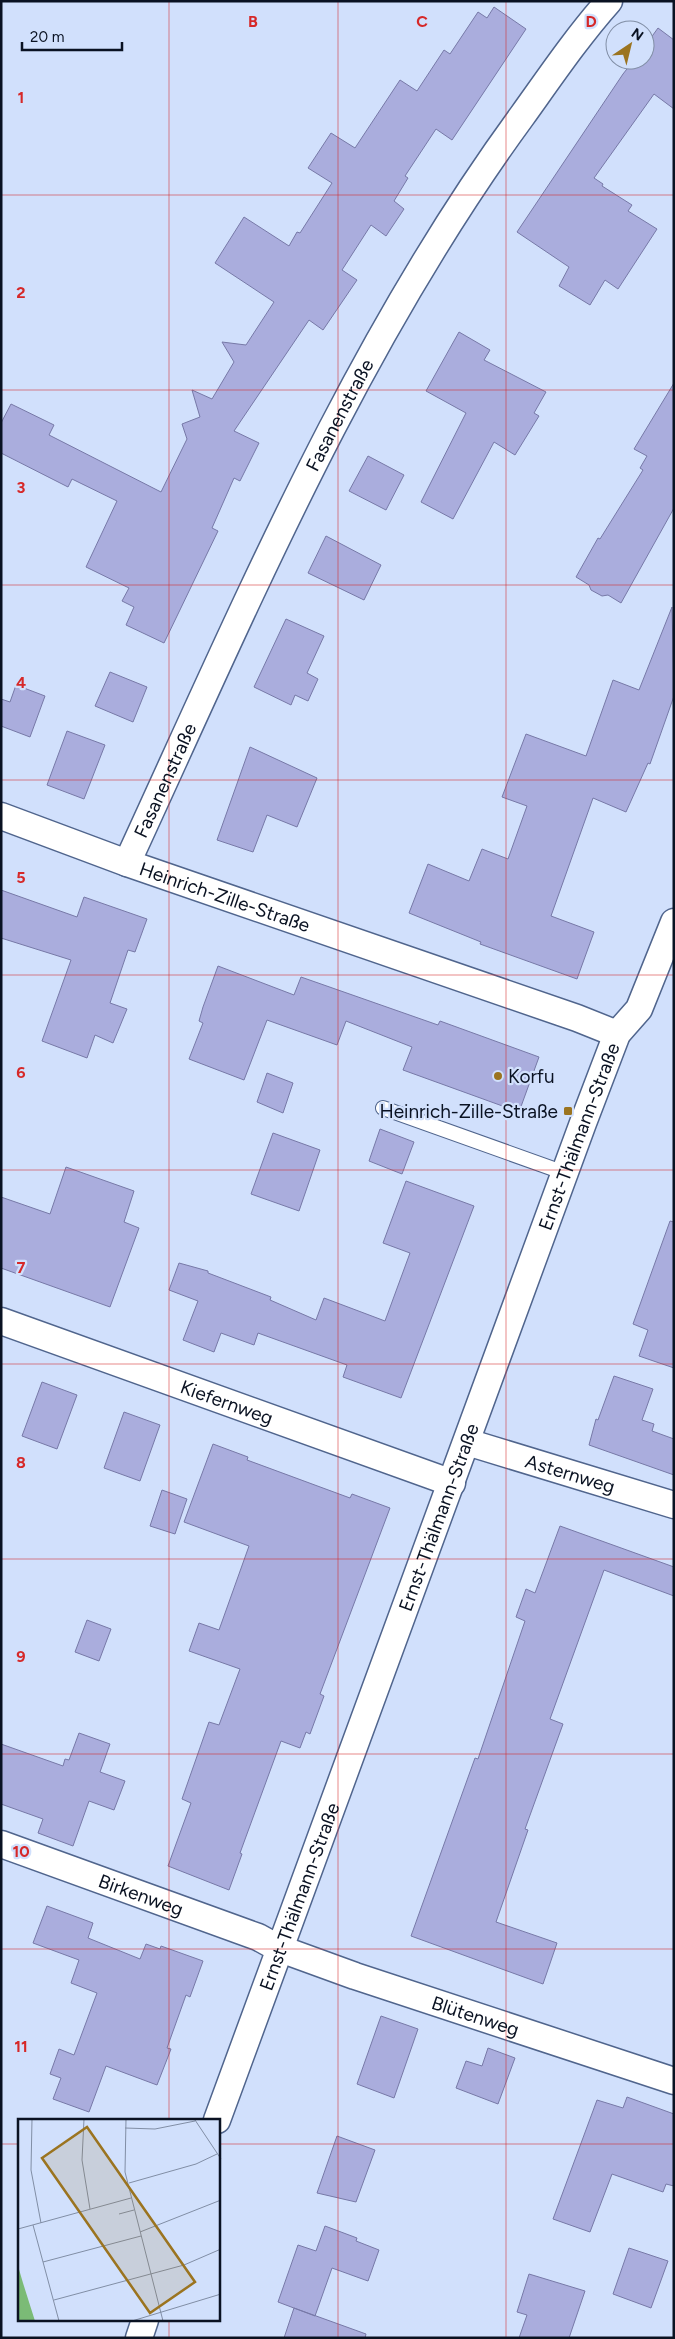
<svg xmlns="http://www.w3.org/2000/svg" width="675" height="2339" viewBox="0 0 675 2339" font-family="Figtree,sans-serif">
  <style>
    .building { fill: #aaaddd; stroke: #7779a7 }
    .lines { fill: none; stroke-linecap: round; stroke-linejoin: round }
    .lane-casing { stroke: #50658d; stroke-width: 16 }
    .street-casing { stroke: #50658d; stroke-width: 29 }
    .lane { stroke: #fff; stroke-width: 14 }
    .street { stroke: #fff; stroke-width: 26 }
    .grid { fill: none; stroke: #d62828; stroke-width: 1; stroke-opacity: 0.55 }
    .poi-dot { fill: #9b7420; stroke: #d1e0fc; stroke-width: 2 }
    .labels { text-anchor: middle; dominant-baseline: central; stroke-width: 4.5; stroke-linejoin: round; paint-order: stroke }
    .street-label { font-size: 19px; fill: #0a1222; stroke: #d1e0fc }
    .poi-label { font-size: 19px; fill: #0a1222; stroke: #d1e0fc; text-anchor: start }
    .inset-road { fill: none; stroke: #818ea5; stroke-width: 1 }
    .view { fill: #9b7420; fill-opacity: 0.15; stroke: #9b7420; stroke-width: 2.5 }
    .inset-edge { fill: none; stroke: #0a1222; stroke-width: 2.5 }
    .grid-label { font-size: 16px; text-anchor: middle; font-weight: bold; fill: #d62828; stroke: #d1e0fc; stroke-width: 4.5; stroke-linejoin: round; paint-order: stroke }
  </style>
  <rect width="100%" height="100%" fill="#d1e0fc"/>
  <path class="building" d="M494 7 526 29 452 140 436 129 405 176 408 178 394 201 404 209 386 236 371 225 342 270 357 280 323 330 309 320 234 431 259 443 240 481 234 478 212 528 218 531 164 643 126 625 134 607 122 601 129 588 86 567 117 501 72 479 68 487 1 453V423L11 404 54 425 49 435 161 492 187 439 182 424 200 417 192 390 212 399 234 362 222 342 246 345 274 302 215 263 244 217 289 246 297 232 300 233 332 183 308 168 331 133 355 148 400 80 417 91 444 50 450 54 478 12 487 18Z
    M658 28 674 40V109L654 94 594 178 603 184 602 186 632 205 628 211 657 229 618 289 605 280 590 305 559 286 569 267 517 232 623 74 634 60H645V46Z
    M459 332 490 350 484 360 546 392 534 413 539 416 515 455 494 442 453 519 421 502 466 413 426 391Z
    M674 383V508L621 603 608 595 602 596 591 590 589 585 576 577 598 538 600 539 643 470 640 468 647 456 634 449Z
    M368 456 404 475 386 510 349 491Z
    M326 536 381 565 364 600 308 573Z
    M672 607 674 696 650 764 648 763 626 812 593 798 551 916 594 932 577 979 480 944 481 942 409 913 428 864 469 881 482 849 508 859 527 806 502 797 526 734 586 756 613 680 639 690Z
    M286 619 324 636 307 673 318 679 308 701 295 695 291 705 254 687Z
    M110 672 147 687 133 722 95 706Z
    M16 685 45 696 30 737 1 726V699L10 702Z
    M67 731 105 745 84 799 47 785Z
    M250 747 317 778 297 827 267 815 253 852 217 840Z
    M1 890 77 917 84 897 147 919 135 952 128 950 110 1003 127 1009 113 1043 95 1035 87 1058 42 1041 71 960 1 938Z
    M218 966 294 995 301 977 438 1025 440 1021 539 1057 519 1112 403 1070 412 1047 346 1021 337 1045 267 1020 244 1080 189 1059 203 1023 199 1021 203 1007Z
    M267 1073 293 1083 283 1113 257 1102Z
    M380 1129 414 1142 402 1174 369 1161Z
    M273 1133 320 1150 299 1211 251 1194Z
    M66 1167 134 1191 124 1222 139 1228 110 1307 1 1268V1197L50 1214Z
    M406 1181 474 1206 401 1398 343 1377 347 1365 258 1333 254 1345 221 1333 214 1352 183 1340 198 1301 169 1290 179 1263 208 1271V1273L271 1297 270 1300 316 1320 324 1298 385 1321 410 1253 383 1243Z
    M670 1221 674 1222V1368L639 1356 648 1330 633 1324Z
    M614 1376 653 1389 642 1420 654 1424 652 1431 674 1439V1475L589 1445 596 1419 598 1420Z
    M42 1382 77 1395 57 1449 22 1436Z
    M124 1412 160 1425 140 1481 104 1468Z
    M213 1444 248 1457 247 1460 350 1498 352 1494 390 1508 320 1694 324 1696 310 1734 306 1732 300 1748 281 1741 240 1853 242 1854 229 1890 168 1866 191 1803 182 1799 209 1722 219 1725 240 1669 189 1651 199 1623 219 1630 249 1546 184 1522Z
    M162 1490 187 1499 175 1534 150 1526Z
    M560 1526 674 1567V1596L604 1570 550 1719 563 1724 525 1829 528 1830 496 1922 557 1943 543 1984 411 1936 475 1758 478 1759 525 1621 516 1617 526 1589 535 1593Z
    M87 1620 111 1629 99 1661 75 1652Z
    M79 1733 110 1744 100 1772 125 1781 114 1810 89 1801 73 1846 38 1833 43 1819 1 1804V1744L63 1766 65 1759 69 1760Z
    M47 1906 93 1923 88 1938 140 1959 146 1944 160 1949 161 1946 203 1961 190 1997 186 1995 167 2048 171 2049 157 2085 106 2066 89 2112 53 2099 61 2078 50 2074 59 2049 74 2055 97 1993 71 1983 79 1960 33 1943Z
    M381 2016 418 2029 394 2098 357 2084Z
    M488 2048 515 2058 498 2104 456 2088 466 2061 482 2066Z
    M627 2097 674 2114V2186L666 2184 663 2192 612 2174 590 2232 553 2219 597 2100 623 2108Z
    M337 2136 375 2150 356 2202 317 2193Z
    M325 2226 357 2238 356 2241 379 2250 368 2281 332 2268 315 2316 278 2302 298 2245 316 2251Z
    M629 2248 668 2261 651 2308 613 2294Z
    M529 2274 585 2291 569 2338H519L527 2315 517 2312Z
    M294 2308 366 2334 365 2338H284Z"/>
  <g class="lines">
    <g class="lane-casing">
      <path id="lane" d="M383 1108 565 1173"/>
    </g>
    <g class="street-casing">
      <g id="street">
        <path id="s1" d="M1 816 127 863 577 1018 617 1034"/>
        <path id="s2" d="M127 863C245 607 355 344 522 116 550 77 577 37 609 1"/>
        <path id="s3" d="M1 1321 452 1483"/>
        <path id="s4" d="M467 1442 674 1505"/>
        <path id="s5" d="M1 1844 258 1937 278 1948 355 1976 674 2081"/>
        <path id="s6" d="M217 2120 583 1123 617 1034 639 1009 674 922"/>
        <path d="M139 2338 145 2320"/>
      </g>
    </g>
    <use href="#lane" class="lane"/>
    <use href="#street" class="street"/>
  </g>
  <path class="grid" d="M169 1V2120M338 1V2338M506 1V2338M1 195H674M1 390H674M1 585H674M1 780H674M1 975H674M1 1170H674M1 1364H674M1 1559H674M1 1754H674M1 1949H674M1 2144H19M219 2144H674M169 2320V2338"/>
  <g class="poi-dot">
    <circle cx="498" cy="1076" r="5"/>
    <rect x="563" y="1106" width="10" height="10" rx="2.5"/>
  </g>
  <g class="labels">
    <g class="street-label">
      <text stroke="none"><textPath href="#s2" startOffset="496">Fasanenstraße</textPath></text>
      <text stroke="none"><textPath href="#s2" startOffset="91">Fasanenstraße</textPath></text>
      <text stroke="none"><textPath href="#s1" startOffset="238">Heinrich-Zille-Straße</textPath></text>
      <text stroke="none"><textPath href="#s6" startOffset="1048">Ernst-Thälmann-Straße</textPath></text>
      <text stroke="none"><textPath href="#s3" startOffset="240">Kiefernweg</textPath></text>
      <text stroke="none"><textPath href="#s4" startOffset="108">Asternweg</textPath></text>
      <text stroke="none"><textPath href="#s6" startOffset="642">Ernst-Thälmann-Straße</textPath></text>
      <text stroke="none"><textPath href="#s5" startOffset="149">Birkenweg</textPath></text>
      <text stroke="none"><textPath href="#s6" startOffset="238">Ernst-Thälmann-Straße</textPath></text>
      <text stroke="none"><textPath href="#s5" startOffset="505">Blütenweg</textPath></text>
    </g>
    <g class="poi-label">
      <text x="508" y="1076">Korfu</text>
      <text x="558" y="1111" text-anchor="end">Heinrich-Zille-Straße</text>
    </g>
  </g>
  <g transform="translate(18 2119)">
    <rect width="202" height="202" fill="#d1e0fc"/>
    <path d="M0 147 5 164 17 202H0Z" fill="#7bbb76"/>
    <path class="inset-road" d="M14 0 13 51 23 104M66 0 64 41 72 90M108 0 107 53 145 202M177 1 203 40M107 9 137 10 177 2M111 64 178 45 199 35M101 95 116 91M15 106 41 202M0 110 113 79M122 113 203 81M25 143 123 117M36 181 166 146 203 130M114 202 203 175"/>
    <path class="view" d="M69 8 177 163 132 194 24 39Z"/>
    <rect width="202" height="202" class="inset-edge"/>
  </g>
  <g class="grid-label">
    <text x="253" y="27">B</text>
    <text x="422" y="27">C</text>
    <text x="591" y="27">D</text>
    <text x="21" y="103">1</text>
    <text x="21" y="298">2</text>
    <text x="21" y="493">3</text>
    <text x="21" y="688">4</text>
    <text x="21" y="883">5</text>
    <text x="21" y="1078">6</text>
    <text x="21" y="1273">7</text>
    <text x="21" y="1468">8</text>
    <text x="21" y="1662">9</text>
    <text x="21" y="1857">10</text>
    <text x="21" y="2052">11</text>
  </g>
  <rect width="675" height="2339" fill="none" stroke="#0a1222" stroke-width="5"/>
  <g transform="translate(630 45) rotate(35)"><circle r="24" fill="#d1e0fc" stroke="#818ea5"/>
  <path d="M0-4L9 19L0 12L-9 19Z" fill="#9b7420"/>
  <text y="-8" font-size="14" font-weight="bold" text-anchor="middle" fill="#0a1222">N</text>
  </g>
  <path d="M22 42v8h100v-8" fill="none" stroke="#0a1222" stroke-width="2.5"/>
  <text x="30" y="42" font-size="15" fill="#0a1222" stroke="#d1e0fc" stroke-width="4" paint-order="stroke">20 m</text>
</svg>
